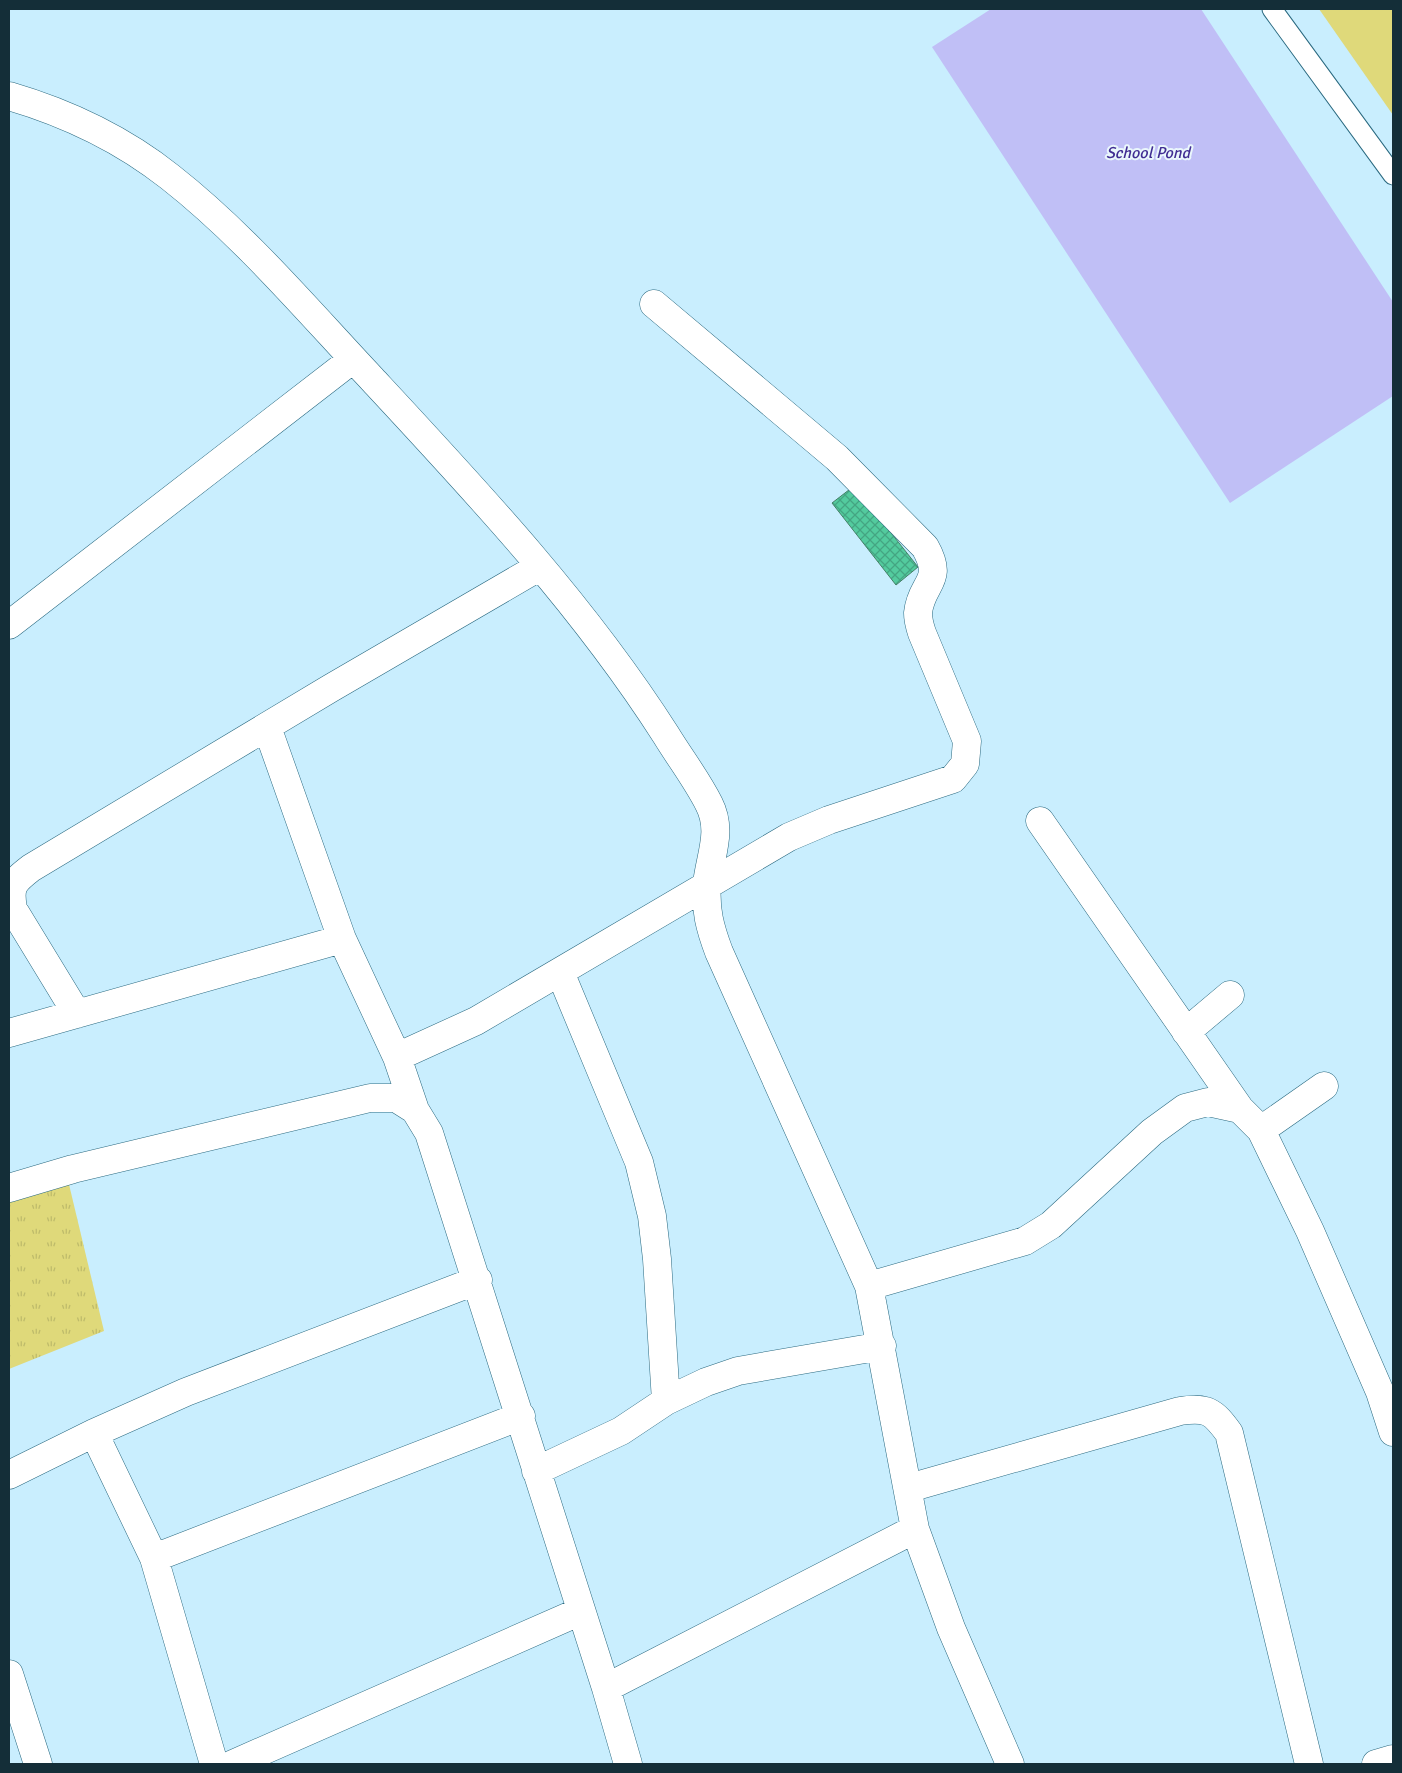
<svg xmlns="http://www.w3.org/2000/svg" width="1402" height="1773" viewBox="0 0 1402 1773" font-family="Signika,sans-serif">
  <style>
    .grass { fill: url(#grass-tufts) }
    .pitch { fill: #dfd97a }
    .water { fill: #c0bff6 }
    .building { fill: url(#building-cross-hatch); stroke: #458067 }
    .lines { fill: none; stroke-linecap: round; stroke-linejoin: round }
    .lane-casing { stroke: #2b6a81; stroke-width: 21 }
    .street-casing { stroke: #2b6a81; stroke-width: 29 }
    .lane { stroke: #fff; stroke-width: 19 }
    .street { stroke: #fff; stroke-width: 28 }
    .labels { text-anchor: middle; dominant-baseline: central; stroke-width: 4; stroke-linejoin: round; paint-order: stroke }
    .water-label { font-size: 16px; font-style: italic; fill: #412e93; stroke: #eaf7fc }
  </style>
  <defs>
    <pattern id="grass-tufts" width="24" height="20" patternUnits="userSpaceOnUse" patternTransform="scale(1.25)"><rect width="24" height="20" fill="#dfd97a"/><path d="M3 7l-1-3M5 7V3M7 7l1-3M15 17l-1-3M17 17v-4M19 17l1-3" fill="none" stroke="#bebb6a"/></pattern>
    <pattern id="building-cross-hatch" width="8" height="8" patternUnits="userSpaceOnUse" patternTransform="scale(1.25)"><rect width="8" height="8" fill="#53cb9e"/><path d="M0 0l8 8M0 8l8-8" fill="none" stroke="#44a582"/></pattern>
  </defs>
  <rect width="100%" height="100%" fill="#c9eefe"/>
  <path class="grass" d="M67 1176 104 1331 9 1369V1194Z"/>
  <path class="pitch" d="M1319 9H1393V115Z"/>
  <path class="water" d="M991 9H1201L1393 302V396L1230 503 932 47Z"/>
  <path class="building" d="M854 486 918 567 896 585 832 503Z"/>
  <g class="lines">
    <g class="lane-casing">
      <path id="lane" d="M1272 9 1393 175"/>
    </g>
    <g class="street-casing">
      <path id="street" d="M9 96C67 113 122 139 170 177 244 235 308 311 372 379 477 492 583 605 666 735 680 758 697 780 709 804 723 831 710 856 707 884 705 910 710 928 719 952L869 1286 915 1529 951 1628 1010 1764
        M9 625 353 359
        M267 727 342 939 397 1057 415 1110
        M1040 821 1240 1109
        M560 972 639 1162 652 1216 657 1259 666 1401
        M77 1014 13 909C9 886 13 882 31 868L331 688 539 567
        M1186 1032 1230 995
        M9 1033 342 939
        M397 1057 476 1021 789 837 829 820 953 779 965 764 967 741 922 633C920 627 918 620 918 613 921 582 945 582 925 547L837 458 654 304
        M1261 1130 1324 1086
        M9 1188 73 1169 370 1098H396L415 1110 429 1133 606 1688 628 1764
        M869 1286 1025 1241 1051 1225 1152 1132 1185 1108 1208 1102 1240 1109 1261 1130 1310 1231 1380 1392 1393 1432
        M94 1433 154 1558 214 1764
        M536 1471 621 1431 666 1401 706 1382 738 1371 882 1346
        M9 1475 94 1433 186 1392 478 1280
        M909 1488 1180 1411C1207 1407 1213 1411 1229 1433L1309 1764
        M154 1558 521 1416
        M9 1674 38 1764
        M606 1688 915 1529
        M233 1764 581 1611
        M1376 1764 1393 1759"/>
    </g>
    <use href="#lane" class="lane"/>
    <use href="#street" class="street"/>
  </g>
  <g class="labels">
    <g class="water-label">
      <text x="1148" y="153">School Pond</text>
    </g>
  </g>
  <rect width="1402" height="1773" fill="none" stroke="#142e38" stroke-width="20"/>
</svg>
